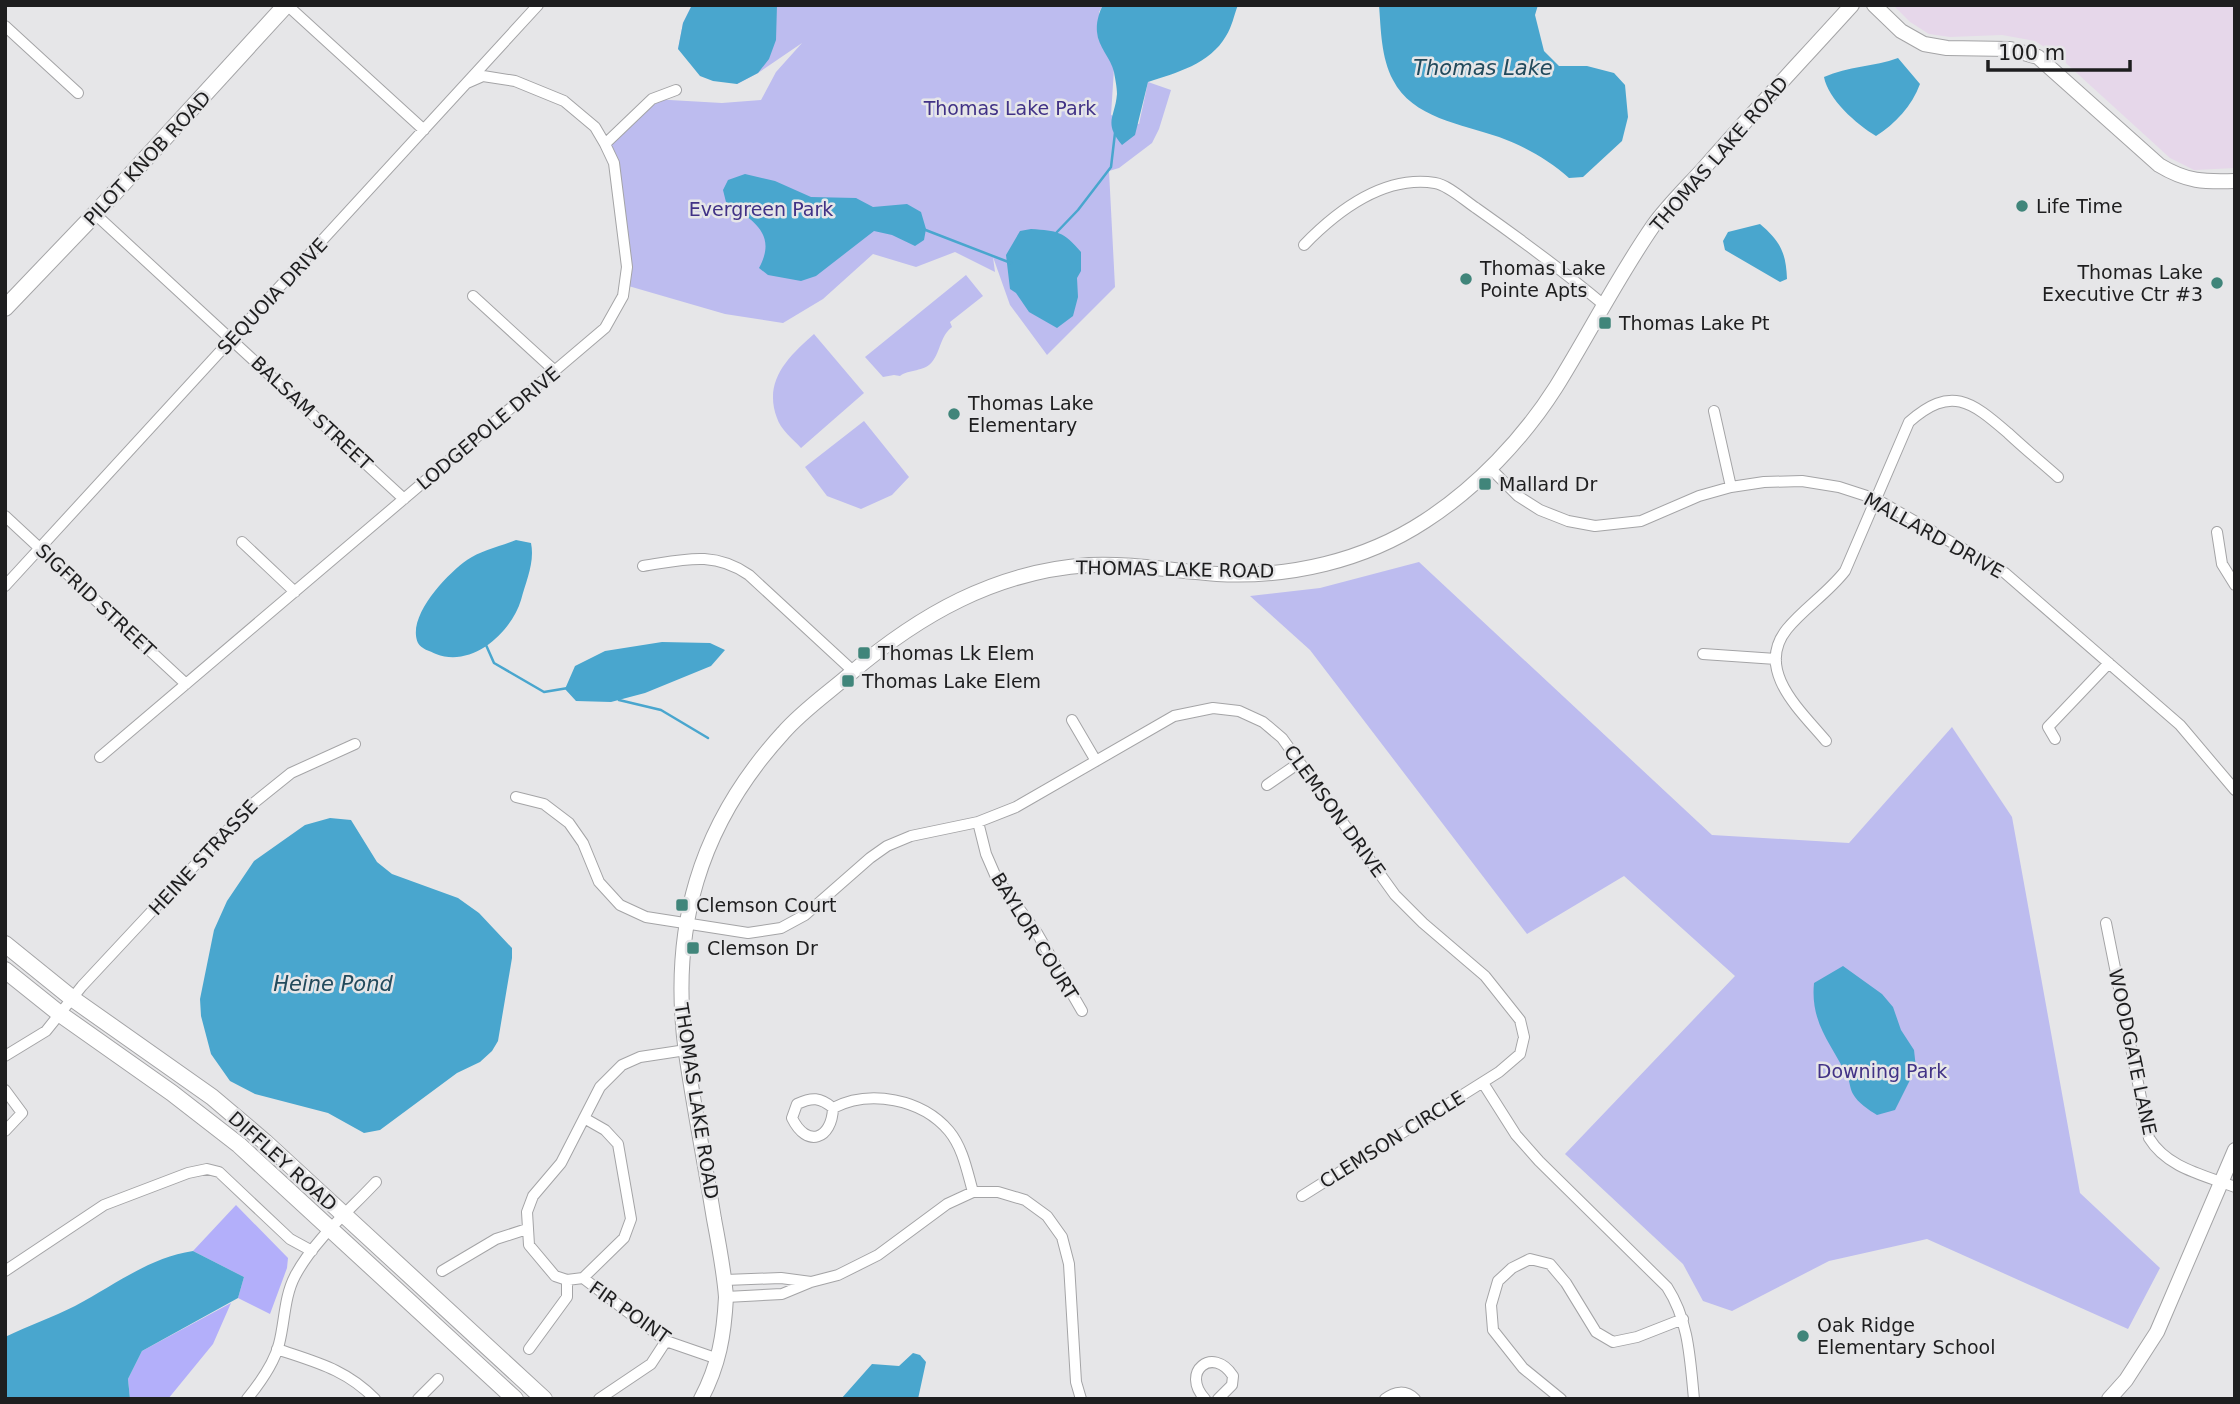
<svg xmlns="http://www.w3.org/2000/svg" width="2240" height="1404" viewBox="0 0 2240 1404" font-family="'DejaVu Sans',sans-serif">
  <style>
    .commercial { fill: #e6d7ea }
    .green { fill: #bdbcef }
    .forest { fill: #b3affa }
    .water { fill: #49a6ce }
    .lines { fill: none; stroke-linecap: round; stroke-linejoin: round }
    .stream { stroke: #49a6ce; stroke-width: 2.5 }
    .minor-casing { stroke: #a4a4a6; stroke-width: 12 }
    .tertiary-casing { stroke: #a4a4a6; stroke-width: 16 }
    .secondary-casing { stroke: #a4a4a6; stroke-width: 18 }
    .minor { stroke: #fff; stroke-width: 10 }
    .tertiary { stroke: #fff; stroke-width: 14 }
    .secondary { stroke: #fff; stroke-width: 16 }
    .poi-dot { fill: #40857a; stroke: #e6e6e8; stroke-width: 2.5 }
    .labels { text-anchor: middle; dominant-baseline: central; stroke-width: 5; stroke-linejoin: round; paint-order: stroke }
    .park-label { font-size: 19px; fill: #413286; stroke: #e6e6e8 }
    .street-label { font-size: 19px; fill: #1e1e1f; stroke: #e6e6e8 }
    .poi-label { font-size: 19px; fill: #1e1e1f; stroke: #e6e6e8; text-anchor: start }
    .water-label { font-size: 21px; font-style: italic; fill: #224a5c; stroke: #e6e6e8 }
  </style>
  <rect width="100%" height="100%" fill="#e6e6e8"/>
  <path class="commercial" d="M1893 5H2235V168L2194 170 2170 158 2057 55 2035 41 2002 35 1950 37 1929 34 1910 22Z"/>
  <path class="green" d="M692 5H1103L1099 12 1114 69 1111 115 1139 124 1148 82 1171 90 1159 129 1152 143 1119 168 1109 171 1115 287 1047 355 1010 305 993 257 995 272 955 252 916 267 873 254 823 299 783 323 725 314 625 285 614 163 605 144 652 99 722 103 761 100 776 72 802 43 758 73 737 84 678 49 683 23Z
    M966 275 983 296 950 322 952 327C940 336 941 351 932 362 924 372 909 369 900 376L894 375 883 377 865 357Z
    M814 334 864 393 801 448C794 440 780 429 777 418 763 381 788 357 814 334Z
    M864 421 909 477 892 495 861 509 827 496 805 467Z
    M1419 562 1712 835 1849 843 1952 727 2012 817 2080 1193 2160 1268 2128 1329 1927 1239 1829 1261 1732 1311 1703 1301 1683 1264 1565 1154 1735 976 1624 876 1527 934 1310 650 1250 596 1320 588Z"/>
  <path class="forest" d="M236 1205 288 1258 287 1268 270 1314 238 1298 244 1277 193 1251Z
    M231 1303 213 1344 168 1399H130L128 1379 142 1351Z"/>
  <path class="water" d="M692 5H777L776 40 769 59 758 73 737 84 713 81 700 76 678 49 683 23Z
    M1103 5H1238C1234 15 1232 27 1226 36 1210 64 1176 73 1148 82L1135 135 1122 145C1103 122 1115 118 1117 94 1117 87 1115 78 1114 72 1111 58 1098 47 1097 32 1096 23 1099 12 1103 5Z
    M1379 5H1538L1535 15 1544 51 1559 66H1587L1614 73 1625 85 1628 117 1622 141 1583 177 1569 178C1549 160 1526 147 1499 137 1462 124 1412 118 1393 80 1381 57 1381 30 1379 5Z
    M1898 58 1920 84C1912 106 1895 124 1876 136 1856 124 1828 99 1824 77 1848 66 1874 67 1898 58Z
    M745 174 775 181 811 197 856 198 873 207 907 204 921 212 926 229 924 240 915 246 892 235 874 231 816 276 801 281 768 275 759 268C778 233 752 220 726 202L723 190 728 180Z
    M1760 224C1780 241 1786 252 1787 279L1780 282 1725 250 1723 241 1728 232Z
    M1031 229C1058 231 1063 231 1081 252V271L1077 278 1078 297 1073 316 1057 328 1029 312 1016 293 1010 289 1006 255 1020 231Z
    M516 540 531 543C535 562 526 581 521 600 511 633 472 668 436 654 430 651 421 649 418 643 406 617 447 574 467 560 480 551 501 546 516 540Z
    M662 642 710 643 725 650 711 666 645 693 611 702 576 701 565 689 575 666 605 651Z
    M330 818 351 820 377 862 392 874 458 898 479 913 512 948V958L498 1041 492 1051 480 1062 457 1073 380 1130 364 1133 328 1113 255 1094 230 1081 211 1054 201 1016 200 999 214 930 227 901 254 861 305 825Z
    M1843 966 1882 994 1893 1007 1901 1030 1914 1050 1916 1068 1895 1110 1877 1115C1869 1110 1858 1103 1853 1094 1850 1089 1850 1083 1848 1078 1832 1044 1810 1024 1814 983Z
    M193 1251 244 1277 238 1298 142 1351 128 1379 130 1399H5V1337C28 1326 53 1317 75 1306 115 1285 148 1258 193 1251Z
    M913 1353 920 1355 926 1362 918 1399H841L872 1364 899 1366Z"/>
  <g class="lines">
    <path class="stream" d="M923 229 1011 263
      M1056 233 1078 210 1111 167 1115 133
      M486 645 494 663 544 692 568 688
      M619 700 661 710 708 738"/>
    <g class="minor-casing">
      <path id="minor" d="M287 5 424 130
        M5 26 78 93
        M605 144 652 99 676 90
        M95 214 404 499
        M1304 245C1337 211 1384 175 1435 183 1448 185 1464 200 1476 208 1520 239 1562 270 1604 305
        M473 296 555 371
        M1714 411 1731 487
        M1490 468 1518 496 1540 510 1568 521 1595 526 1641 521 1699 496 1731 487 1764 482 1802 481 1839 487 1876 499 2005 573 2180 725 2235 790
        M5 516 186 684
        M2217 532 2222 564 2235 585
        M242 542 295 592
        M643 566C683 560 713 550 749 575L853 671
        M5 586 538 5
        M1703 654 1776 659
        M1072 720 1096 761
        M2055 739 2048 727 2109 663
        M1826 741C1801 711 1754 670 1787 629 1804 608 1828 593 1845 571L1909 422C1951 385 1971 401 2008 433 2024 448 2041 462 2058 477
        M100 757 605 328 623 296 627 267 614 163 605 144 595 127 564 101 515 81 483 76 467 83
        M1267 785 1299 763
        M516 797 544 804 569 823 583 843 599 882 620 905 646 917 748 933 781 928 805 915 870 858 887 846 911 836 978 822 1016 807 1174 716 1213 708 1239 711 1263 722 1282 738 1395 895 1423 923 1485 976 1520 1020 1524 1037 1520 1054 1499 1072 1302 1196
        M978 822 986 854 996 877 1037 933 1082 1011
        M2106 923 2149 1138C2167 1168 2204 1175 2235 1187
        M5 1056 46 1031 82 986 250 806 291 773 355 744
        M1483 1083 1516 1135 1539 1161 1667 1287C1689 1321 1690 1359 1694 1399
        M5 1090 22 1113 5 1131
        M833 1108C832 1139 807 1149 792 1118L797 1104C812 1097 820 1097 833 1108 870 1089 922 1099 949 1131 963 1148 967 1171 973 1192
        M584 1118 605 1130 618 1144 631 1219 624 1238 583 1278 567 1280 555 1276 529 1245 527 1212 533 1196 561 1163 600 1087 622 1065 640 1057 686 1050
        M5 1271 104 1205 188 1173 207 1169 219 1172 290 1239 312 1251
        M442 1271 496 1239 527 1229
        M583 1278 666 1341 718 1359
        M725 1280 781 1278 811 1282
        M726 1297 782 1294 811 1282 838 1275 878 1255 947 1204 973 1192H998L1025 1200 1047 1216 1062 1237 1069 1264 1076 1382 1081 1399
        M277 1349C315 1362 346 1369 375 1399
        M529 1349 567 1297V1280
        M247 1399C260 1383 274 1364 279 1344 285 1321 284 1297 295 1276 314 1240 349 1211 376 1182
        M418 1399 438 1379
        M599 1399 651 1364 666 1341
        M1205 1399C1180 1372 1213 1345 1233 1376L1232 1385 1218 1399
        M1385 1399C1395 1391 1406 1390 1415 1399
        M1561 1399 1523 1368 1493 1330 1491 1305 1498 1281 1512 1268 1530 1259 1550 1264 1566 1283 1596 1332 1613 1342 1637 1337 1683 1319"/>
    </g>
    <g class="tertiary-casing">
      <path id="tertiary" d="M1874 5 1901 31 1924 44 1947 48 2010 49 2038 57 2159 165C2187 182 2204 182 2235 181
        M701 1399C719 1365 724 1335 726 1297 724 1271 719 1245 714 1219 705 1163 694 1108 686 1053 669 929 699 825 783 733 802 711 828 693 850 674 919 615 996 571 1089 565 1132 563 1174 571 1217 574 1289 578 1364 561 1425 521 1476 488 1523 439 1556 387 1589 334 1617 278 1653 226 1668 205 1688 186 1705 167 1753 112 1803 59 1852 5
        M2109 1399 2126 1380 2157 1332 2235 1150"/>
    </g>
    <g class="secondary-casing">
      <path id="secondary" d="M5 308 95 214 286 5
        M5 944 73 999 212 1097 265 1142 544 1399
        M5 970 60 1014 172 1093 239 1145 515 1399"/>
    </g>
    <use href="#minor" class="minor"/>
    <use href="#tertiary" class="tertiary"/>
    <use href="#secondary" class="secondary"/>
  </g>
  <g class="poi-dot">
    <circle cx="2022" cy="206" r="7"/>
    <circle cx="1466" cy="279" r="7"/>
    <circle cx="2217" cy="283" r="7"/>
    <rect x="1598" y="316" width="14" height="14" rx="3.5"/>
    <circle cx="954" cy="414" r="7"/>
    <rect x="1478" y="477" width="14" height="14" rx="3.5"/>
    <rect x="857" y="646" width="14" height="14" rx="3.5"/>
    <rect x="841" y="674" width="14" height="14" rx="3.5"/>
    <rect x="675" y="898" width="14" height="14" rx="3.5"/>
    <rect x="686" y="941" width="14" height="14" rx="3.5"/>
    <circle cx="1803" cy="1336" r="7"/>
  </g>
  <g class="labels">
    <g class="park-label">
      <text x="1010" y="108">Thomas Lake Park</text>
      <text x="761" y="209">Evergreen Park</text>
      <text x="1882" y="1071">Downing Park</text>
    </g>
    <g class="street-label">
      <text transform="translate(1719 154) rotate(-49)">THOMAS LAKE ROAD</text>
      <text transform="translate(147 158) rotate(-47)">PILOT KNOB ROAD</text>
      <text transform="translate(272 296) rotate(-47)">SEQUOIA DRIVE</text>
      <text transform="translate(312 413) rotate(43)">BALSAM STREET</text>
      <text transform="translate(488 428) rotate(-40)">LODGEPOLE DRIVE</text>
      <text transform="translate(1934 535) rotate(29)">MALLARD DRIVE</text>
      <text transform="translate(1175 569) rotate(1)">THOMAS LAKE ROAD</text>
      <text transform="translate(96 600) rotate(43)">SIGFRID STREET</text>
      <text transform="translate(1335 811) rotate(54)">CLEMSON DRIVE</text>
      <text transform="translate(203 857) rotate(-47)">HEINE STRASSE</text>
      <text transform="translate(1035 936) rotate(58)">BAYLOR COURT</text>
      <text transform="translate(2133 1052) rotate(78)">WOODGATE LANE</text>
      <text transform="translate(697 1101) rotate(81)">THOMAS LAKE ROAD</text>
      <text transform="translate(1392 1139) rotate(-32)">CLEMSON CIRCLE</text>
      <text transform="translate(283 1161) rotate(42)">DIFFLEY ROAD</text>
      <text transform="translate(630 1312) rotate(35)">FIR POINT</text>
    </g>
    <g class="poi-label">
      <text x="2036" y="206">Life Time</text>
      <text x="1480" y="268">Thomas Lake<tspan x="1480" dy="22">Pointe Apts</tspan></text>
      <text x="2203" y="272" text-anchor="end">Thomas Lake<tspan x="2203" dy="22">Executive Ctr #3</tspan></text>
      <text x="1619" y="323">Thomas Lake Pt</text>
      <text x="968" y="403">Thomas Lake<tspan x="968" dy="22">Elementary</tspan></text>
      <text x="1499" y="484">Mallard Dr</text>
      <text x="878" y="653">Thomas Lk Elem</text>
      <text x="862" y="681">Thomas Lake Elem</text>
      <text x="696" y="905">Clemson Court</text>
      <text x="707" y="948">Clemson Dr</text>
      <text x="1817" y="1325">Oak Ridge<tspan x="1817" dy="22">Elementary School</tspan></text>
    </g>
    <g class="water-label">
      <text x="1483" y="68">Thomas Lake</text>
      <text x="333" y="984">Heine Pond</text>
    </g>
  </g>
  <rect width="2240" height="1404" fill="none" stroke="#1e1e1f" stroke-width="14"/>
  <path d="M1988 60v10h142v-10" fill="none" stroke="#1e1e1f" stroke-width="3.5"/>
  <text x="1998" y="60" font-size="21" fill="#1e1e1f" stroke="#e6e6e8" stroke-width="5" paint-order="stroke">100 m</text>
</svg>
